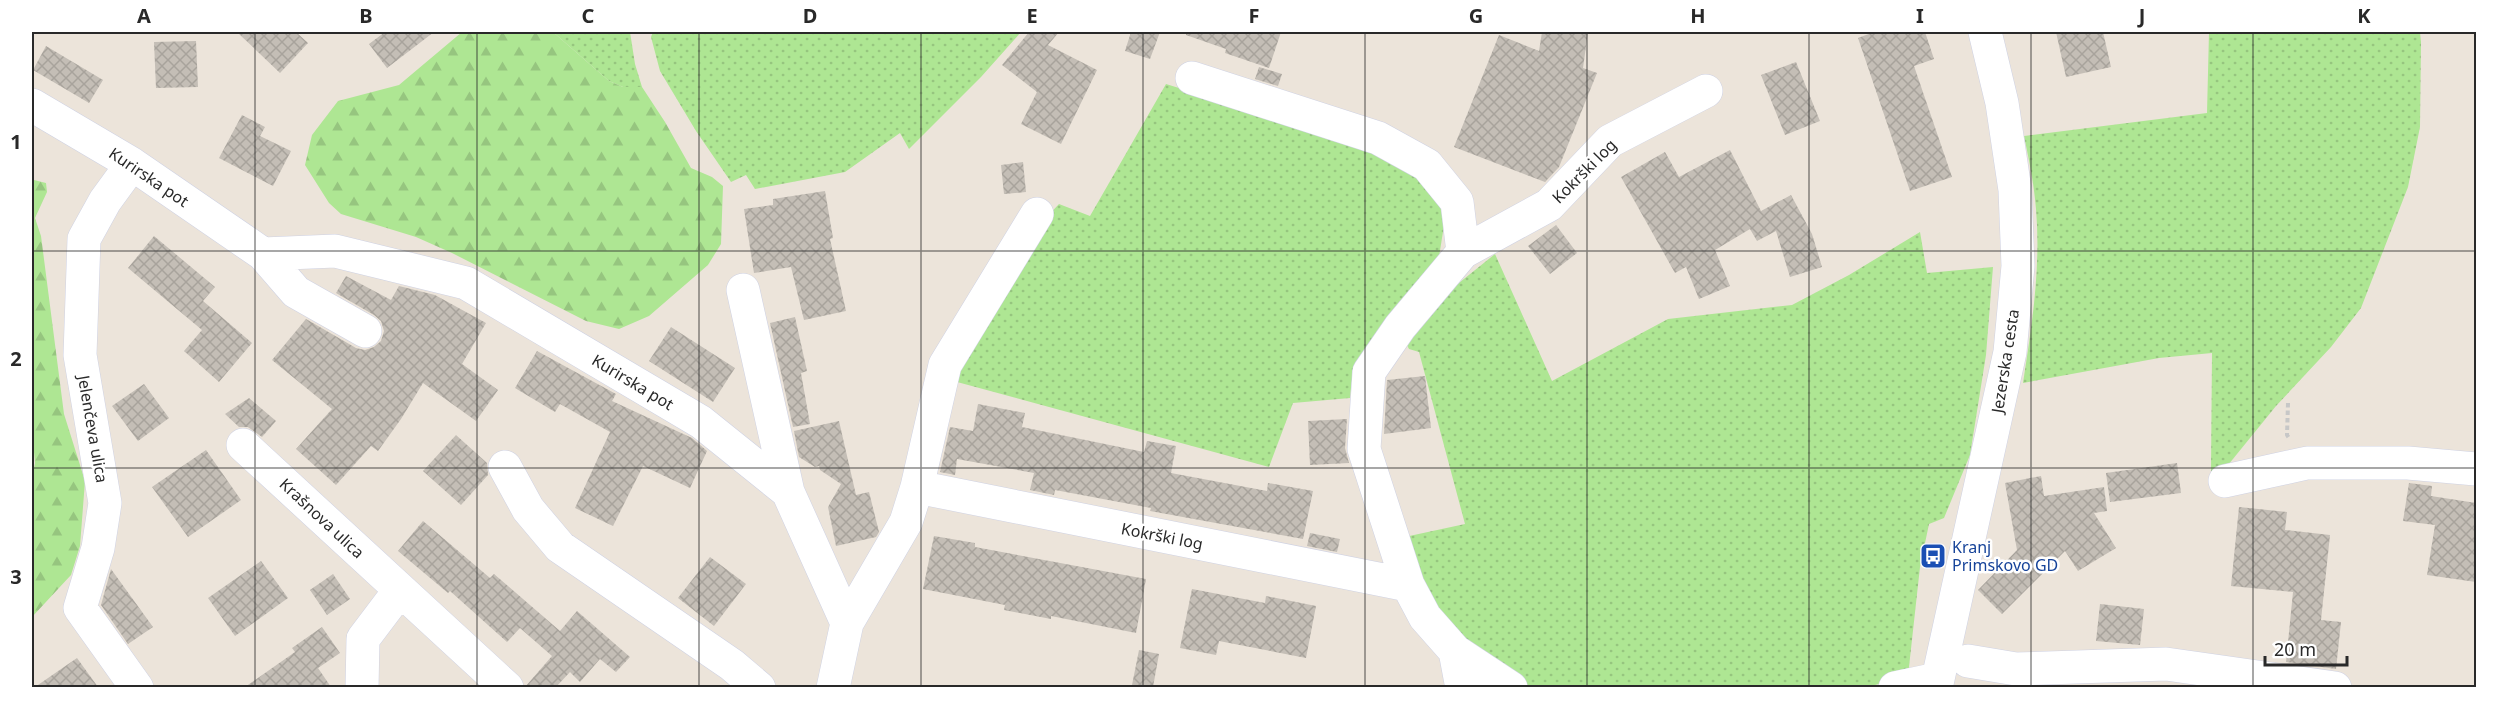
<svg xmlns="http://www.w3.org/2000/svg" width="2508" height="719" viewBox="0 0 2508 719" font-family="'Noto Sans',sans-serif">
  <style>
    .grass { fill: url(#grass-dots) }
    .forest { fill: url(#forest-firs) }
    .building { fill: url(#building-cross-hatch) }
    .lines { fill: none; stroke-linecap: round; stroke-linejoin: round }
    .minor-casing { stroke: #cfd2e3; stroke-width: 34 }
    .path { stroke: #c7c7c7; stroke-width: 4; stroke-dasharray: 4.5 3; stroke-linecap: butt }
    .minor { stroke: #fff; stroke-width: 33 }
    .grid { fill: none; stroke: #292929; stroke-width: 1.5; stroke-opacity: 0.55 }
    .labels { text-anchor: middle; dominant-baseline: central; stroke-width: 5; stroke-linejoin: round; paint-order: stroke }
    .street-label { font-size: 16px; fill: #292929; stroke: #fff }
    .transit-label { font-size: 16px; fill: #164399; stroke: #fff; text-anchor: start }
    .neatline { fill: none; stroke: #292929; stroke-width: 2 }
    .grid-label { font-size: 20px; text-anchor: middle; font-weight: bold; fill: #292929 }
  </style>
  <defs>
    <pattern id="grass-dots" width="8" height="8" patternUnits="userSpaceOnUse" patternTransform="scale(1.5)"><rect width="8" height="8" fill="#aee693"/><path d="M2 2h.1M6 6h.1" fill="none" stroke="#96c57f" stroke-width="1.8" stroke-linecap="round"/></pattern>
    <pattern id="forest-firs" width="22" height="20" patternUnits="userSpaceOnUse" patternTransform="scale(1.5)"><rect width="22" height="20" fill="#aee693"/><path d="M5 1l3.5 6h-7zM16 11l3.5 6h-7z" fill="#96c57f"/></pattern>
    <pattern id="building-cross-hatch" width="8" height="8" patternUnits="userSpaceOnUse" patternTransform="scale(1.5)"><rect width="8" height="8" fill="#c4beb6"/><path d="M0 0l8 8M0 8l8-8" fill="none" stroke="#a8a39c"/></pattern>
  </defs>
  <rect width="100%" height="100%" fill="#ece4da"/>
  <path class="grass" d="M553 32H630L635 64 642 87H623L609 81Z
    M653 32H1021L981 77 909 149 900 133 845 172 755 189 746 175 731 182 696 131 660 71 651 37Z
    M2209 32H2420L2421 42 2420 127 2408 187 2361 308 2331 347 2276 406 2224 470 2211 472 2212 353 2159 358 2023 383C2032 325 2041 267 2036 209 2034 184 2029 160 2024 136L2207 113Z
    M1166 84 1391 154 1442 201 1445 219 1439 257 1353 370 1350 398 1293 403 1269 467 946 379 1044 220 1059 204 1090 216Z
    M1920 232 1927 273 1993 267 1986 355 1970 455 1944 518 1929 524 1920 567 1908 676 1864 688 1524 687 1446 631 1400 538 1465 524 1419 352 1409 349 1402 335 1429 307 1495 254 1552 381 1668 319 1792 305 1849 275Z"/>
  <path class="forest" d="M462 32H553L609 81 623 87H642L665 122 691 168 712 177 723 186 721 244 708 265 649 316 619 329 586 321 452 253 416 237 341 214 329 203 305 165 312 135 338 101 399 85Z
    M34 180 46 183 47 192 35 218 41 236 64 414 85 481 80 546 71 575 32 617V478L35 463 32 430V181Z"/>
  <path class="building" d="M237 32H296L308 43 280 73Z
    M385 32H434L387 68 369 44Z
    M1029 32H1059L1048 45 1097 70 1061 144 1021 124 1037 92 1002 65Z
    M1131 32H1160L1150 59 1125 51Z
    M1186 32H1281L1269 68 1225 53 1226 49 1186 35Z
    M1542 32H1588L1583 68 1597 73 1559 167 1545 182 1454 147 1499 35 1539 51Z
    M1874 32H1925L1934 59 1914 66 1952 177 1910 191 1858 38Z
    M2056 32H2103L2111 67 2066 77Z
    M196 41 198 87 156 88 154 42Z
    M46 46 103 80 89 103 33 70Z
    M1796 62 1820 121 1785 135 1761 75Z
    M1259 67 1282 74 1278 86 1255 79Z
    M242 115 265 127 260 136 291 151 273 186 219 158Z
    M1730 150 1761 211 1791 195 1812 234 1822 267 1790 277 1776 231 1757 241 1750 229 1715 250 1730 286 1699 299 1686 267 1675 273 1621 177 1665 152 1679 177Z
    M1023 162 1026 192 1004 194 1001 165Z
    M825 191 833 238 830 239 846 311 804 320 791 267 754 273 744 209 773 205V199Z
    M1556 225 1577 253 1550 274 1528 246Z
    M154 236 215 287 203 301 252 343 219 382 184 351 202 330 128 268Z
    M346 276 391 300 399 286 435 295 486 323 462 364 498 390 476 421 423 383 401 419 378 451 371 446 336 485 296 449 332 409 272 360 306 319 356 348 365 350 374 347 381 341 384 331 381 321 374 315 336 293Z
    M795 317 807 371 801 373 810 424 793 427 770 323Z
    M671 327 735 368 713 402 649 361Z
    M537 351 616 394 612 401 692 438 707 451 690 488 643 466 613 526 575 508 610 432 560 404 555 412 515 388Z
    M1425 376 1431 428 1384 434 1387 380Z
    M144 384 169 418 138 441 112 406Z
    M249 398 276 421 262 437 248 427H239L225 414Z
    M978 404 1025 413 1022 427 1144 452 1147 441 1176 446 1171 473 1267 491 1268 483 1313 491 1303 539 1150 511 1151 508 1055 490 1054 495 1030 490 1034 473 957 459 955 475 940 472 950 427 973 431Z
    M1347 419 1345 448 1349 463 1310 465 1308 421Z
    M839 421 856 495 869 492 879 532 876 537 836 546 828 507 841 484 820 470 819 466 815 467 799 457 794 431Z
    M456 435 487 463 488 475 461 505 423 471Z
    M206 450 241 500 188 537 152 487Z
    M2177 463 2181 493 2110 502 2106 473Z
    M2041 476 2044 496 2104 487 2107 511 2094 513 2116 548 2078 571 2065 551 2002 614 1978 590 2017 550 2005 483Z
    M2409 483 2432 486 2431 496 2476 503V582L2427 575 2435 525 2403 521Z
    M2239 507 2287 512 2285 530 2330 535 2321 620 2341 622 2336 669 2286 662 2293 592 2231 586Z
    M423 521 490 578 494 574 560 631 577 611 630 657 616 672 600 659 580 682 570 672 556 687H525L552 656 520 628 507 642 450 591 448 593 398 551Z
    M1310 533 1340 539 1337 552 1307 546Z
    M934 536 975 543V547L1146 579 1136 633 1051 616V619L1004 610 1005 605 923 589Z
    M710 557 746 584 714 626 678 598Z
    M261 561 288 598 235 636 208 598Z
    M111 569 153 627 128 644 101 605Z
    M333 574 350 599 327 615 310 590Z
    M1192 589 1265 603 1266 596 1316 606 1306 658 1219 641 1216 655 1180 648Z
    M2100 604 2144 609 2140 645 2096 641Z
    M322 627 340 653 318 668 331 687H245L295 652 292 648Z
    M1139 650 1159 654 1153 687 1132 685Z
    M77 658 98 687H35Z"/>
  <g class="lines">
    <g class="minor-casing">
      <path id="minor" d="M1192 78 1378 138 1427 165 1457 202 1463 252 1400 327 1369 372 1364 449 1408 585
        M32 105 132 164 263 254 335 251 466 283 701 422 788 492 847 623 833 688
        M132 164 105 201 84 239 80 355 105 503 98 548 80 608 137 688
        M1463 252 1549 205 1610 141 1706 91
        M263 254 296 292 365 331
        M743 290 788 492
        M243 445 507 688
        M505 467 528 509 560 547 732 665 759 688
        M2225 481 2307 463H2408L2476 469
        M917 487 945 365 1037 214
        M847 623 906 522 917 487 1408 585 1425 617 1455 651 1511 688
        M1455 651 1462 688
        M1968 661 2016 669 2166 664 2335 688
        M362 688 363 639 400 590
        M1895 688 1937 679
        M1936 688 2010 352 2018 266 2015 190 2002 103 1985 32"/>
    </g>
    <path class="path" d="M2288 403 2287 435 2289 438"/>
    <use href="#minor" class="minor"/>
  </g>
  <path class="grid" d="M255 32V688M477 32V688M699 32V688M921 32V688M1143 32V688M1365 32V688M1587 32V688M1809 32V688M2031 32V688M2253 32V688M32 251H2476M32 468H2476"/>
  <defs>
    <g id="bus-square" transform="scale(1.35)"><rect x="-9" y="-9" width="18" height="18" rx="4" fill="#1a4fb4" stroke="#fff"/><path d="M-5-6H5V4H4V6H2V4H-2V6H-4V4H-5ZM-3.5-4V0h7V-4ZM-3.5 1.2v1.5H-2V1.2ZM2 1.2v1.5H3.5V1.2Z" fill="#fff"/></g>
  </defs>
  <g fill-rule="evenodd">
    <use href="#bus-square" x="1933" y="556"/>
  </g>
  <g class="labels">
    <g class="street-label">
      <text transform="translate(1584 171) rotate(-45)">Kokrški log</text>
      <text transform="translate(149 177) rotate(34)">Kurirska pot</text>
      <text transform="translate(2005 361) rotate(-81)">Jezerska cesta</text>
      <text transform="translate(633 382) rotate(31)">Kurirska pot</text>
      <text transform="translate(93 429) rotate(80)">Jelenčeva ulica</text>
      <text transform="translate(322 518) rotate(43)">Krašnova ulica</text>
      <text transform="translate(1162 536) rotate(11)">Kokrški log</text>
    </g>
    <g class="transit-label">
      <text x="1952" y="547">Kranj<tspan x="1952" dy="18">Primskovo GD</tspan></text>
    </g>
  </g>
  <rect width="2508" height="719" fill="none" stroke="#ffffff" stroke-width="66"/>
  <path d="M2265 656v9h82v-9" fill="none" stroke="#292929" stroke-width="3"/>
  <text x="2274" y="656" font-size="18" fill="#292929" stroke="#ffffff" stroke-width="4.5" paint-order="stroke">20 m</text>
  <rect x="33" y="33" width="2442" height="653" class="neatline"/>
  <g class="grid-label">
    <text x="144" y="23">A</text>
    <text x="366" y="23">B</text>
    <text x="588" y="23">C</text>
    <text x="810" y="23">D</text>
    <text x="1032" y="23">E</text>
    <text x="1254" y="23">F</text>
    <text x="1476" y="23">G</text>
    <text x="1698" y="23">H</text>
    <text x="1920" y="23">I</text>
    <text x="2142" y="23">J</text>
    <text x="2364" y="23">K</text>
    <text x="16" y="149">1</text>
    <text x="16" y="366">2</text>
    <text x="16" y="584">3</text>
  </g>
</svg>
